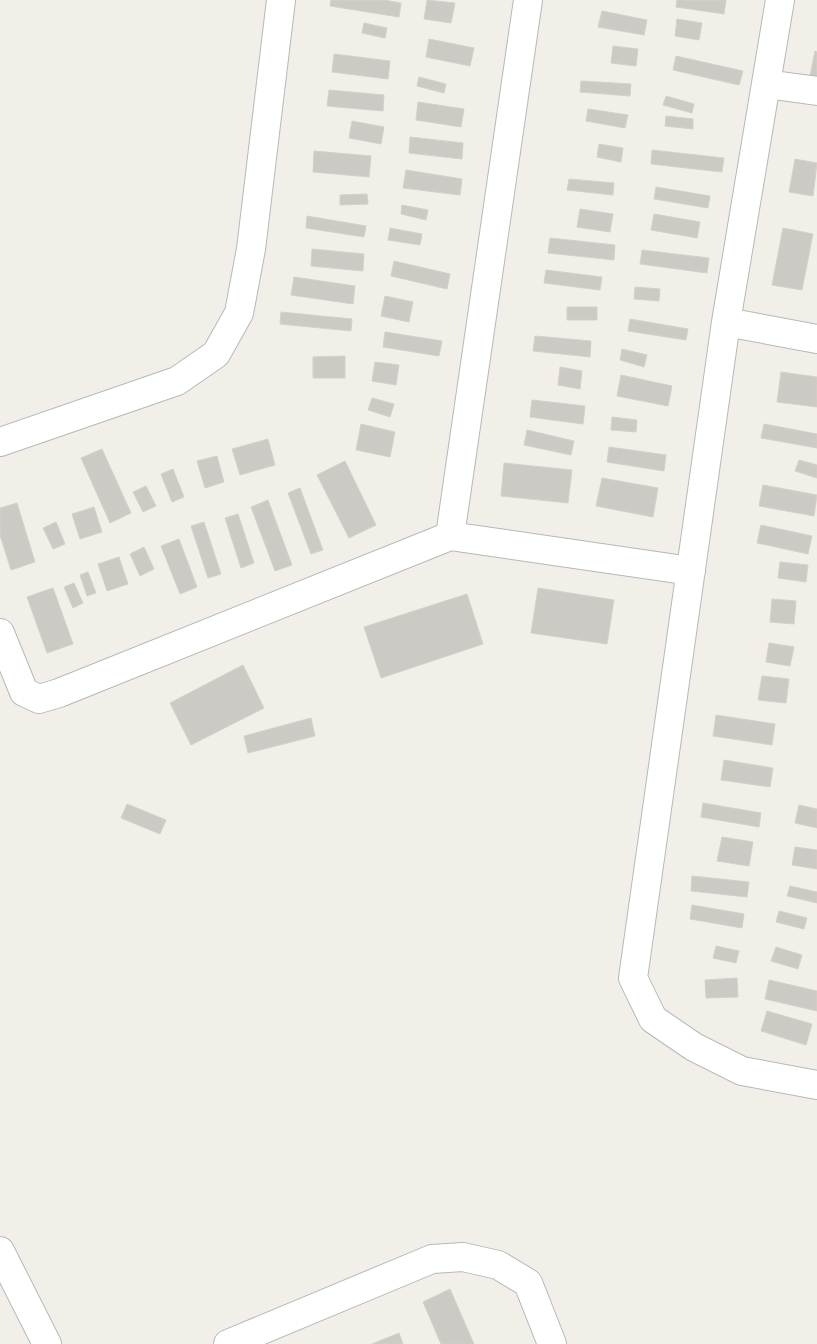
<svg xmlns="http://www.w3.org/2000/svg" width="817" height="1344" viewBox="0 0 817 1344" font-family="'Source Sans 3',sans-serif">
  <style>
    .building { fill: #cccac5; stroke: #d6d1c6 }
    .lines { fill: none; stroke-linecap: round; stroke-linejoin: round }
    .street-casing { stroke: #b5b8bc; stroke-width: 30 }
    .street { stroke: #fff; stroke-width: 28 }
  </style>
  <rect width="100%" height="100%" fill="#f1efe8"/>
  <path class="building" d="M331 0H384L401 3 399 17 330 6Z
    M427 0 455 3 451 23 424 19Z
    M677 0H726L724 14 676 7Z
    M602 11 647 20 644 35 598 27Z
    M677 19 702 23 699 40 675 36Z
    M364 23 387 28 385 38 362 33Z
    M429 39 474 48 470 66 426 57Z
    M613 46 638 49 636 66 611 63Z
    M815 51 817 52V78L810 76Z
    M334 54 390 61 388 79 332 72Z
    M676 56 743 71 739 85 673 70Z
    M419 77 446 84 444 93 417 86Z
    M581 81 631 84 630 96 580 92Z
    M329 90 384 95 383 111 327 106Z
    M666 96 694 104 692 113 663 105Z
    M418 102 464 109 461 127 416 120Z
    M588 109 628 115 625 128 586 121Z
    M666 116 693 119V129L665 126Z
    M352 121 384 127 381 144 349 138Z
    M410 137 463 143 462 159 409 153Z
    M599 144 623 148 621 162 597 157Z
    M652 150 724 158 722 172 651 164Z
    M314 151 371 156 369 177 313 172Z
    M795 159 817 163 813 196 789 192Z
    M406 170 462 179 460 195 403 188Z
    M569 179 614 183 613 195 567 190Z
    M656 187 710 196 708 208 654 199Z
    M367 194 368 204 340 205V195Z
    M402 205 428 210 426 220 401 214Z
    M580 209 613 214 610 232 577 227Z
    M654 214 700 222 697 238 651 230Z
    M307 216 366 226 364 237 306 228Z
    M390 228 422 234 420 245 388 240Z
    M783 228 813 234 802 290 772 285Z
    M550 238 615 245 614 260 548 253Z
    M312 249 364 254 363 271 311 266Z
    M642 250 709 258 707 273 640 264Z
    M394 261 450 274 447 289 391 276Z
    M546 270 602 277 600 290 544 283Z
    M294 277 355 286 353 304 291 295Z
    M635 287 660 289 659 301 634 299Z
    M385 296 413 302 409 322 381 316Z
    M567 307H597V320H567Z
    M281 312 352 319 351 331 280 324Z
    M630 319 688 329 686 340 628 331Z
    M385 332 442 341 439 356 383 347Z
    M535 336 591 341 590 357 533 351Z
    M622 349 647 355 644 367 620 360Z
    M345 356V378H313V357Z
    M375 362 399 365 396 385 372 381Z
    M560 367 582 371 580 389 558 385Z
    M781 372 817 377V407L777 402Z
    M621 375 672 386 668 406 617 396Z
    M372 398 394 404 390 417 368 410Z
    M532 400 585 406 583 424 530 417Z
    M612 417 637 420 636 432 611 430Z
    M361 424 395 432 390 457 356 450Z
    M764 424 817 434V448L761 438Z
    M527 430 574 441 571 455 524 445Z
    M268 439 275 465 240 475 232 449Z
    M609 447 666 455 664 471 607 462Z
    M102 449 131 513 110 523 81 458Z
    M217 456 224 482 205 488 197 461Z
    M799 460 817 465V478L795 471Z
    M345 461 376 525 349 538 317 475Z
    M504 463 572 470 568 503 501 496Z
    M173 469 184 497 172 502 161 474Z
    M602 478 658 488 653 517 596 506Z
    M763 485 817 495 814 516 759 506Z
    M146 486 156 506 143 512 133 492Z
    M300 488 323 550 311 554 288 493Z
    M268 500 292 565 275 571 251 507Z
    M17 503 35 562 11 570 0 535V508Z
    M94 507 102 532 80 539 72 514Z
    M238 514 254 563 241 568 225 518Z
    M56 522 65 544 53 549 43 528Z
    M204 522 221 574 208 578 191 526Z
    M761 525 812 536 808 554 757 543Z
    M179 539 197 587 180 594 161 546Z
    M144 547 154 569 140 576 130 554Z
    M119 557 128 584 107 591 98 564Z
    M780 562 808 565 806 582 778 578Z
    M88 572 96 593 87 596 80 575Z
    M74 583 83 603 73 608 64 587Z
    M53 588 73 644 47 653 27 597Z
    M538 588 614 600 607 644 531 633Z
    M467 594 483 644 381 678 364 627Z
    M772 599 796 601 794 624 770 622Z
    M769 643 794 647 790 666 766 662Z
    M243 665 264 708 191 745 170 703Z
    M762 676 789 679 786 703 758 700Z
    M716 715 775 724 772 745 713 736Z
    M311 718 315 736 248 753 244 736Z
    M724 760 773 768 770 787 721 780Z
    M703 803 761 813 759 827 701 817Z
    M127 804 166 820 160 834 121 818Z
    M799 805 817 809V828L795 823Z
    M722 837 753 842 749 866 717 861Z
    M795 847 817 850V869L792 865Z
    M692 876 749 882 747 897 691 891Z
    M790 886 817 892V903L787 896Z
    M692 905 744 914 742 928 690 919Z
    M779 911 807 918 804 929 776 922Z
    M716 946 739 951 736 963 713 958Z
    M776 947 802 955 798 969 771 961Z
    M737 978 738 997 706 998 705 980Z
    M769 980 817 991V1011L765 999Z
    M767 1011 812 1024 806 1045 761 1031Z
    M450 1289 474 1344H441L423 1302Z
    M399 1333 403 1344H372Z"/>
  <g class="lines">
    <g class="street-casing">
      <path id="street" d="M528 0 450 536 691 571
        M780 0 726 322 633 978 653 1019 694 1047 742 1071 817 1085
        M766 84 817 91
        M726 322 817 339
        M0 442 177 381 216 354 239 313 251 249 281 0
        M0 633 24 692 39 699 59 693 450 536
        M0 1251 47 1344
        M228 1344 432 1259 463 1257 498 1265 528 1283 552 1344"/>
    </g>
    <use href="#street" class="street"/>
  </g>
</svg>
